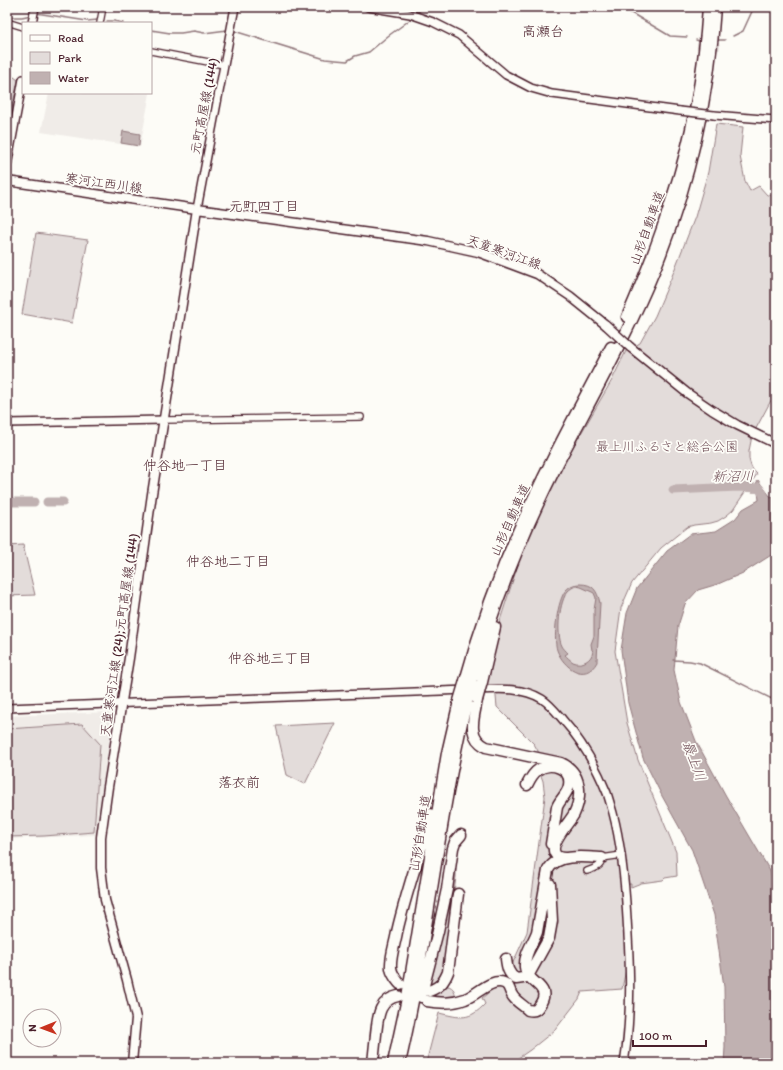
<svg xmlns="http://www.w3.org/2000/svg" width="783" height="1070" viewBox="0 0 783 1070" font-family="Itim,'Klee One',sans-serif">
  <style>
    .built { fill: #f0ece8 }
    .green { fill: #e3dcda; stroke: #967e82 }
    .water { fill: #c0b1b1; stroke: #91777b; fill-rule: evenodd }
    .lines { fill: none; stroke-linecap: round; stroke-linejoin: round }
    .stream { stroke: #91777b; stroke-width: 1.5 }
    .river { stroke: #c0b1b1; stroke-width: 9 }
    .street-tunnel { stroke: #d9d0ce; stroke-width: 5.5; stroke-dasharray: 5.5 3; stroke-linecap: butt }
    .street-casing { stroke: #4a1f2b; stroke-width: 8 }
    .secondary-casing { stroke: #4a1f2b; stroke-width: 10 }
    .primary-casing { stroke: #4a1f2b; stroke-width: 11 }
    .highway-casing { stroke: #4a1f2b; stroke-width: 13 }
    .street { stroke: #fdfcf7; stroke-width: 5.5 }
    .secondary { stroke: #fdfcf7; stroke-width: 7 }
    .primary { stroke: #fdfcf7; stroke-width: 8 }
    .highway { stroke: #fdfcf7; stroke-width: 10 }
    .secondary-bridge-casing { stroke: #4a1f2b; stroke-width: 10; stroke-linecap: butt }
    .primary-bridge-casing { stroke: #4a1f2b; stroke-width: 11; stroke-linecap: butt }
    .highway-bridge-casing { stroke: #4a1f2b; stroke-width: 13; stroke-linecap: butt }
    .secondary-bridge { stroke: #fdfcf7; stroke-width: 7 }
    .primary-bridge { stroke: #fdfcf7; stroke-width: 8 }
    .highway-bridge { stroke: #fdfcf7; stroke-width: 10 }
    .labels { text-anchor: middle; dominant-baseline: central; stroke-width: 3.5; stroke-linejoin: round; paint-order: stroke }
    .street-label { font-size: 13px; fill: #4a1f2b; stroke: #fdfcf7 }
    .park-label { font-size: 13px; fill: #704e57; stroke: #fdfcf7 }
    .neighbourhood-label { font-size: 14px; fill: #4a1f2b; stroke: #fdfcf7 }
    .water-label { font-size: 14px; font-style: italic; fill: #73525a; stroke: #fdfcf7 }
  </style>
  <rect width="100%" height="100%" fill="#fdfcf7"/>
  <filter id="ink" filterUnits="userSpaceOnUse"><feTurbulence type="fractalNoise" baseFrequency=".025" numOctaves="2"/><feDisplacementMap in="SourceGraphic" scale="8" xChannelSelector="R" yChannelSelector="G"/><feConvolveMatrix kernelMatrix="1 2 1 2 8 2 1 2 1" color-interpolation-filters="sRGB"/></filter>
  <g filter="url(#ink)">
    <path class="built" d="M49 93H150L140 147 41 132Z
      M108 712 113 719 96 835 7 839V716Z"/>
    <path class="green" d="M7 75 14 77 18 80 9 123 7 124Z
      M716 124 743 127 740 156 745 181 750 191 759 186 767 195H772L776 190V391L752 436 749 451V459L751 466 753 470 757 474 733 510 726 516 718 521 711 523 694 525 687 527 661 548 632 583 621 608 615 651 627 723 638 760 676 852 677 876 665 878 663 880 641 883 631 887V884L622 885 626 969 622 989 582 992 579 999 555 1030 530 1050 511 1063H426L439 1013C461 1018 469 1021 485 1004L482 998 506 978 527 932 545 797 543 781 540 773 538 751 534 744 497 707 495 686H485L496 633 520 558 532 527 569 454 612 380 626 351 640 343 655 316 672 276 695 217 708 172Z
      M36 233 88 240 72 323 22 314Z
      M23 545 35 595 7 596V546Z
      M335 723 305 784 287 775 276 726Z
      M82 724 100 744 94 832 44 836 7 837V729Z
      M454 868H456V877L443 979 427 987Z
      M445 986C452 985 456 991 455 997L437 1000 426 996V994Z"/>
    <path class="water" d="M123 131 140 134 139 146 121 143Z
      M758 480 770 496 776 498V552L743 573 718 584 698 590 685 604 678 626 674 670 681 702 696 741 726 796 770 871 776 890V1063H724L725 1047 724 987 714 915 692 850 662 796 643 758 628 703 621 650 627 613 637 588 667 551 690 534 716 531 735 519 743 509 759 500 758 492H752Z
      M580 584C593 584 597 590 600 603L597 660V662C585 684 563 667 557 650 553 637 557 600 566 590 570 586 574 584 580 584ZM576 586 581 587 592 592 594 593 596 598 594 610V636L591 644 592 650 593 651C592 660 582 666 573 662 570 660 567 657 565 655L568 653C566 651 563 648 562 646 556 634 559 601 568 591 570 589 573 587 576 586Z"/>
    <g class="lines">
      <path class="stream" d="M621 7 670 36 687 37
        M36 13 87 21 98 20
        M416 14 420 10 421 7
        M7 17H22L31 15
        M107 21H114L123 23
        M151 30 170 33H181L194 31 204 33 227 30
        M234 31 325 59 347 61 355 56 369 52 388 36 403 25 412 18
        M733 36 743 31 754 7
        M696 40 699 41
        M717 40H725
        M673 660 690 661 700 663 776 701"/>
      <path class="river" d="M673 490 738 487 759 488 763 494
        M7 502H34
        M47 502H63"/>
      <path class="street-tunnel" d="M697 46 722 47"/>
      <g class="street-casing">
        <path id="street" d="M7 22 23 27
          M100 23 103 7
          M151 51 224 65
          M164 420 361 417
          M587 871C595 868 602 867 602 858L622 855"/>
      </g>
      <g class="secondary-casing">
        <path id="secondary" d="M368 7 410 14 433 22 459 35 506 75 531 88 552 94 680 111
          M32 23 35 7
          M714 115 776 120
          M7 166 23 79
          M197 209 235 7
          M7 423 164 420
          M477 690C499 689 522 687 542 699 550 704 557 713 563 720 582 741 596 766 607 793 609 799 611 806 613 813 622 847 625 883 627 918 630 966 632 1015 624 1063
          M7 708 466 690"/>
      </g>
      <g class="primary-casing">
        <path id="primary" d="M7 181 197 209 428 241 478 252 537 274 570 296 606 325
          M630 347 687 393 712 410 737 425 776 444
          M132 1063 136 1018 127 980 105 900 101 868V837L108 787 129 658 152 494 197 209"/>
      </g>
      <g class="highway-casing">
        <path id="highway" d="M627 317C644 278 660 238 672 198 692 138 704 70 708 7
          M465 681C482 619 505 557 533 499 557 447 585 397 611 347
          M472 682C492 608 521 537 555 469 590 401 628 335 657 264 689 184 710 94 715 7
          M482 682 495 627
          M477 700C474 718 466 736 486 747L561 763C581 772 583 795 574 814 570 822 547 845 556 855 559 858 565 858 568 858
          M527 785C530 779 533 773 538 770 550 761 572 768 569 785 568 794 560 799 557 807L551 844
          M506 959C507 967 508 974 516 979L523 978 528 976 549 938 552 921 550 884
          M400 984C396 979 392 975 391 968 390 957 395 944 397 932 405 897 417 861 428 826L430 814
          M429 991C440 987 444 982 448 972L458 894
          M421 997 438 931 447 889 453 848 455 842 461 835
          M427 1001C440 1003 452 1004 465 999 477 995 491 978 504 983 510 985 509 991 512 995 515 1001 523 1005 528 1010 533 1011 536 1011 539 1006 554 985 527 985 525 967 524 954 533 943 537 932L548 870C557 853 586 857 602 858
          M373 1063C374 1054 375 1044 376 1034 378 1018 378 1000 398 996
          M393 1063 406 1003 447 753 459 701
          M400 1063C428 943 438 820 467 701"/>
      </g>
      <use href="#street" class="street"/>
      <use href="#secondary" class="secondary"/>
      <use href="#primary" class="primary"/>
      <use href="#highway" class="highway"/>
      <g class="secondary-bridge-casing">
        <path id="secondary-bridge" d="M680 111 714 115"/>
      </g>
      <g class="primary-bridge-casing">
        <path id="primary-bridge" d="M606 325 630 347"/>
      </g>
      <g class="highway-bridge-casing">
        <path id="highway-bridge" d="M477 700 482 682
          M459 701 465 681
          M467 701 472 682"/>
      </g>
      <use href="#secondary-bridge" class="secondary-bridge"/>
      <use href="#primary-bridge" class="primary-bridge"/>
      <use href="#highway-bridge" class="highway-bridge"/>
    </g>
  </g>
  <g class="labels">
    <g class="street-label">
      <text transform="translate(204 106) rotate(-79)">元町高屋線 (144)</text>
      <text transform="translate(104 183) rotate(8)">寒河江西川線</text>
      <text transform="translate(647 228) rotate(-70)">山形自動車道</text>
      <text transform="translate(504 252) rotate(20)">天童寒河江線</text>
      <text transform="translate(510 520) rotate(-66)">山形自動車道</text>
      <text transform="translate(119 635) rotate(-82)">天童寒河江線 (24);元町高屋線 (144)</text>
      <text transform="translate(420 833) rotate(-81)">山形自動車道</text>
    </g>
    <g class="park-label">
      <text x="667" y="446">最上川ふるさと総合公園</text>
    </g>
    <g class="neighbourhood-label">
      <text x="543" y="31">高瀬台</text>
      <text x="264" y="206">元町四丁目</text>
      <text x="185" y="465">仲谷地一丁目</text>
      <text x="228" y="561">仲谷地二丁目</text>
      <text x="270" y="658">仲谷地三丁目</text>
      <text x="239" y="782">落衣前</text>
    </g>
    <g class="water-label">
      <text x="733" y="476">新沼川</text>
      <text transform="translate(694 761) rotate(70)">最上川</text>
    </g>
  </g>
  <rect width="783" height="1070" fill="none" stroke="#fdfcf7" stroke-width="24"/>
  <rect x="12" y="12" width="759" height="1046" fill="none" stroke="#4a1f2b" stroke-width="1.5" filter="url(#ink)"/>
  <rect x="22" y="22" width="130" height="72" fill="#fdfcf7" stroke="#b5a4a5"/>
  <rect x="30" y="35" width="20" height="6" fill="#fdfcf7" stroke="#b5a4a5"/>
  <text x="58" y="42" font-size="12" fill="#4a1f2b">Road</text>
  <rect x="30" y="52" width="20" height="12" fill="#e3dcda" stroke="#b5a4a5"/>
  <text x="58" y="62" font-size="12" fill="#4a1f2b">Park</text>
  <rect x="30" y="72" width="20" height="12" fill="#c0b1b1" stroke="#b5a4a5"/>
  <text x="58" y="82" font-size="12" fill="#4a1f2b">Water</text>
  <g transform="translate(42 1028) rotate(269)"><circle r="19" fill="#fdfcf7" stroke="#b5a4a5"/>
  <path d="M0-3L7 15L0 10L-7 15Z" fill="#c8321e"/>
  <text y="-6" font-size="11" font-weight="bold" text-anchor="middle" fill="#4a1f2b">N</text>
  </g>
  <path d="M633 1040v6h73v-6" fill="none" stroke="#4a1f2b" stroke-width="2"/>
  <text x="639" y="1040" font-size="12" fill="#4a1f2b" stroke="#fdfcf7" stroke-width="3" paint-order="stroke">100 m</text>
</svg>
